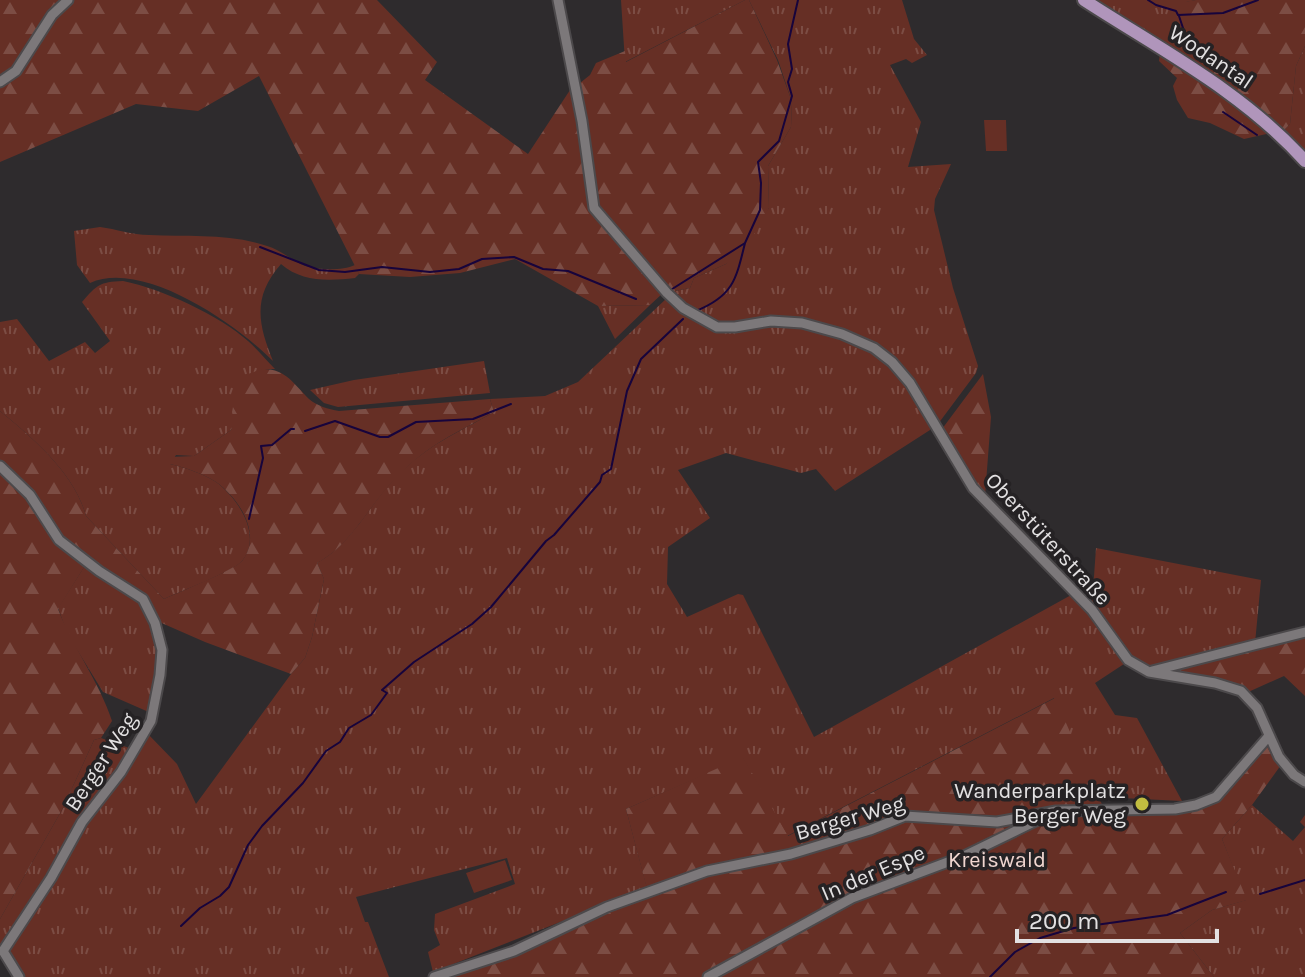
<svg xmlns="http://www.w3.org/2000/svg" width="1305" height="977" viewBox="0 0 1305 977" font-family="Karla,sans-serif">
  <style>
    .grass { fill: url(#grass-tufts) }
    .forest { fill: url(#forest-firs) }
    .pitch { fill: #662f25 }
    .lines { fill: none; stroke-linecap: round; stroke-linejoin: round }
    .stream { stroke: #17043c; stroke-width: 2 }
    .minor-casing { stroke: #4c494b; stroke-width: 13 }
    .major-casing { stroke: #4c494b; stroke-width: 16 }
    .minor { stroke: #7c787a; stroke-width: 9 }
    .major { stroke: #b095bb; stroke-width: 12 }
    .poi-dot { fill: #c1bd40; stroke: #252224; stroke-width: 3 }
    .labels { text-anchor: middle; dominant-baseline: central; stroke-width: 7; stroke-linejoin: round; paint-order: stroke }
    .street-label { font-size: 22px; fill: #e3e1e2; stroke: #252224 }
    .poi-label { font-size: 22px; fill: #e3e1e2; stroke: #252224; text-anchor: end }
    .park-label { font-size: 22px; fill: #f0d6d0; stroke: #252224 }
  </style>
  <defs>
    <pattern id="grass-tufts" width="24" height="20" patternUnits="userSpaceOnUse" patternTransform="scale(2)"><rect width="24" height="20" fill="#662f25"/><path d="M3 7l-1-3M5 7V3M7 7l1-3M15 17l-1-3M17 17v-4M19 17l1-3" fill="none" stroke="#7c4d44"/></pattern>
    <pattern id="forest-firs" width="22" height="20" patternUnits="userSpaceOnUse" patternTransform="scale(2)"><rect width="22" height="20" fill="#662f25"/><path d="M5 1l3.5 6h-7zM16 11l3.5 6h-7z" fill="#7c4d44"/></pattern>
  </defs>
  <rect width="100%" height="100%" fill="#2e2b2d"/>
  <path class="grass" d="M621 0H745L625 62Z
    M749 0H902L914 39 927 55 912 63 906 59 890 65 921 122 908 167 951 164 935 199 934 210 953 288 978 366 976 373 938 424 917 388 852 334 753 321 716 324 701 317 670 292 690 288 694 278 726 264 769 208 768 166 791 127 792 102 778 60Z
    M1094 0H1196L1186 2 1190 58Z
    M1305 46V155L1284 130 1290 124 1296 66Z
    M100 227C116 229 132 235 149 235 188 237 229 233 267 246 281 250 294 262 305 266 319 270 342 271 355 265L359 274 355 278C327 281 302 282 281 264 252 297 258 324 273 361 236 324 143 259 90 283L77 265 74 231Z
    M123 281C162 289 219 315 248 341 258 350 266 360 275 369H262L231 430 194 456 176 455 170 464C186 468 202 473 216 482 238 498 263 536 242 561 234 571 179 592 164 599L86 516C75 474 33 438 0 411V322L17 319 49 361 85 342 95 353 110 341 82 302C97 285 99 282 123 281Z
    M667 298 709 326 782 323 837 335 870 348 904 379 931 425 930 430 835 491 816 469 801 473 726 453 678 470 710 518 668 547 667 584 687 617 738 594 743 595 814 737 1073 594 1089 611 1127 662 1095 683 1115 715 1137 718 1182 801 1122 798 1099 800 1054 698 787 836 743 758 626 809 647 888 433 972 428 952 440 945 434 930 435 914 515 884 507 858 356 897 365 922H368L389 977H20L7 955 13 939 83 824 147 733 177 764 196 804 291 674 305 658 312 637 324 579 317 563C351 545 370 504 396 477 430 443 454 435 494 412L490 399 545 396 578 382Z
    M650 305 615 339 598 306Z
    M484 361 490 393 338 407 324 403 310 390 354 380Z
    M1096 548 1261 580 1255 643 1150 670 1131 658 1092 605Z
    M86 564 140 600C167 635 156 672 151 713L103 692 68 635 58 608Z
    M101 738 132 749 50 879 0 951V919L63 808 94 740Z
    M1252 805 1293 841 1305 827 1300 822 1305 815V977H1214L1180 933 1212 910 1246 900 1222 839Z"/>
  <path class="forest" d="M0 0H377L437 62 425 80 528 154 572 87 591 210 663 293 650 305 598 306 515 259 460 273 410 277 359 274 259 76 198 111 136 104 0 162Z
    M745 0H749L777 60 792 102 791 127 768 166 769 208 747 247 726 264 694 278 690 288 669 292 599 207 580 83 590 75 596 63 625 51 626 62Z
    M1196 0H1305V46L1296 66 1290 124 1284 130 1244 139 1210 123 1188 118 1177 100 1173 86 1177 78 1159 61 1160 53 1183 65 1189 58 1170 13 1184 2Z
    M262 369C285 368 294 384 309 399 317 406 328 409 339 411L490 399 494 412C455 434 430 443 397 477 370 503 352 545 317 563L324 579 312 637 305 658 291 674 205 642 157 621 152 611 62 541 2 466 0 460V411C33 438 75 474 86 516L164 599C179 592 234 570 242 561 263 535 239 498 216 482 202 473 186 468 170 464L169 457 194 456 231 430 234 421 232 412 236 392 248 374Z
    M983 374 991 417 985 496 974 486 942 429Z
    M0 469 23 490 40 514 86 564 58 609C73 648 99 681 112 721L101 738 94 740 63 808 0 919Z
    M1305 634V696L1284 676 1246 693 1156 672Z
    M1055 698 1104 809 1176 811 1217 798 1267 740 1281 765 1252 805 1222 839 1247 900 1212 910 1180 933 1214 977H429L648 893 626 809 743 757 788 836Z"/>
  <path class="pitch" d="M984 120H1006L1007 151H986Z
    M505 860 512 880 474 893 466 873Z"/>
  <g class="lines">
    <path class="stream" d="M1148 0 1156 5 1176 11 1178 15 1223 13 1258 0
      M1179 16 1190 49 1204 53 1207 57
      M1223 112 1257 135
      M260 247 319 270 345 272 382 267 430 272 459 269 482 259 514 257 543 269 568 271 636 299
      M669 291 745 243 760 210 761 183 758 162 779 141 792 96 788 82 792 69 788 44 798 0
      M696 311C733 296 736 280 745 243
      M305 431 335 421 380 437H388L416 422 473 419 511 404
      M249 519 263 458 261 446 272 445 291 429H294
      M1260 894 1305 880
      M181 926 200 908 220 896 229 887 248 845 262 826 303 783 326 751 340 742 349 728 371 715 387 693 382 690 414 662 472 624 491 607 546 541 554 535 600 482 602 475 611 469 627 391 641 359 683 319
      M990 977 1015 952 1040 938 1074 928 1167 915 1226 892"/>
    <g class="minor-casing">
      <path id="minor" d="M558 0 582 121 594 208 667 293 683 308 717 327H735L771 321 802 323 842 334 874 348 892 362 910 383 973 488 1092 610 1128 660 1149 672 1215 683 1241 691 1257 708 1279 757 1294 775 1305 782
        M0 82 16 71 52 15 68 0
        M0 466 30 495 59 540 99 571 143 599 155 623 162 650 160 675 151 721 121 772 82 822 51 878 3 951 19 977
        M1152 671 1305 632
        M434 977 514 951 607 907 707 871 791 854 870 830 905 816 997 822 1056 811 1175 809 1196 805 1216 797 1268 737
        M708 977 852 898 964 856 1046 816"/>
    </g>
    <g class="major-casing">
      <path id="major" d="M1084 0C1161 50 1242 91 1305 161"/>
    </g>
    <use href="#minor" class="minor"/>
    <use href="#major" class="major"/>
  </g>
  <circle class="poi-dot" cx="1142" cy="804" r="8"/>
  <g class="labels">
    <g class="street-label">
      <text transform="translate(1211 57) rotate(34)">Wodantal</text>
      <text transform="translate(1048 539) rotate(47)">Oberstüterstraße</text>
      <text transform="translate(101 762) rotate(-57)">Berger Weg</text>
      <text transform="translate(850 818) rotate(-16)">Berger Weg</text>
      <text transform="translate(873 873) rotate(-23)">In der Espe</text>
    </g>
    <g class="poi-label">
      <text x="1126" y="791">Wanderparkplatz<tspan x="1126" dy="25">Berger Weg</tspan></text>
    </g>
    <g class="park-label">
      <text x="997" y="860">Kreiswald</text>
    </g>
  </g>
  <path d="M1017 929v12h200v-12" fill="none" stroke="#e3e1e2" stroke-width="4"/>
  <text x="1029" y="929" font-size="24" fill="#e3e1e2" stroke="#252224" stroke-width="6" paint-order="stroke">200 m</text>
</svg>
